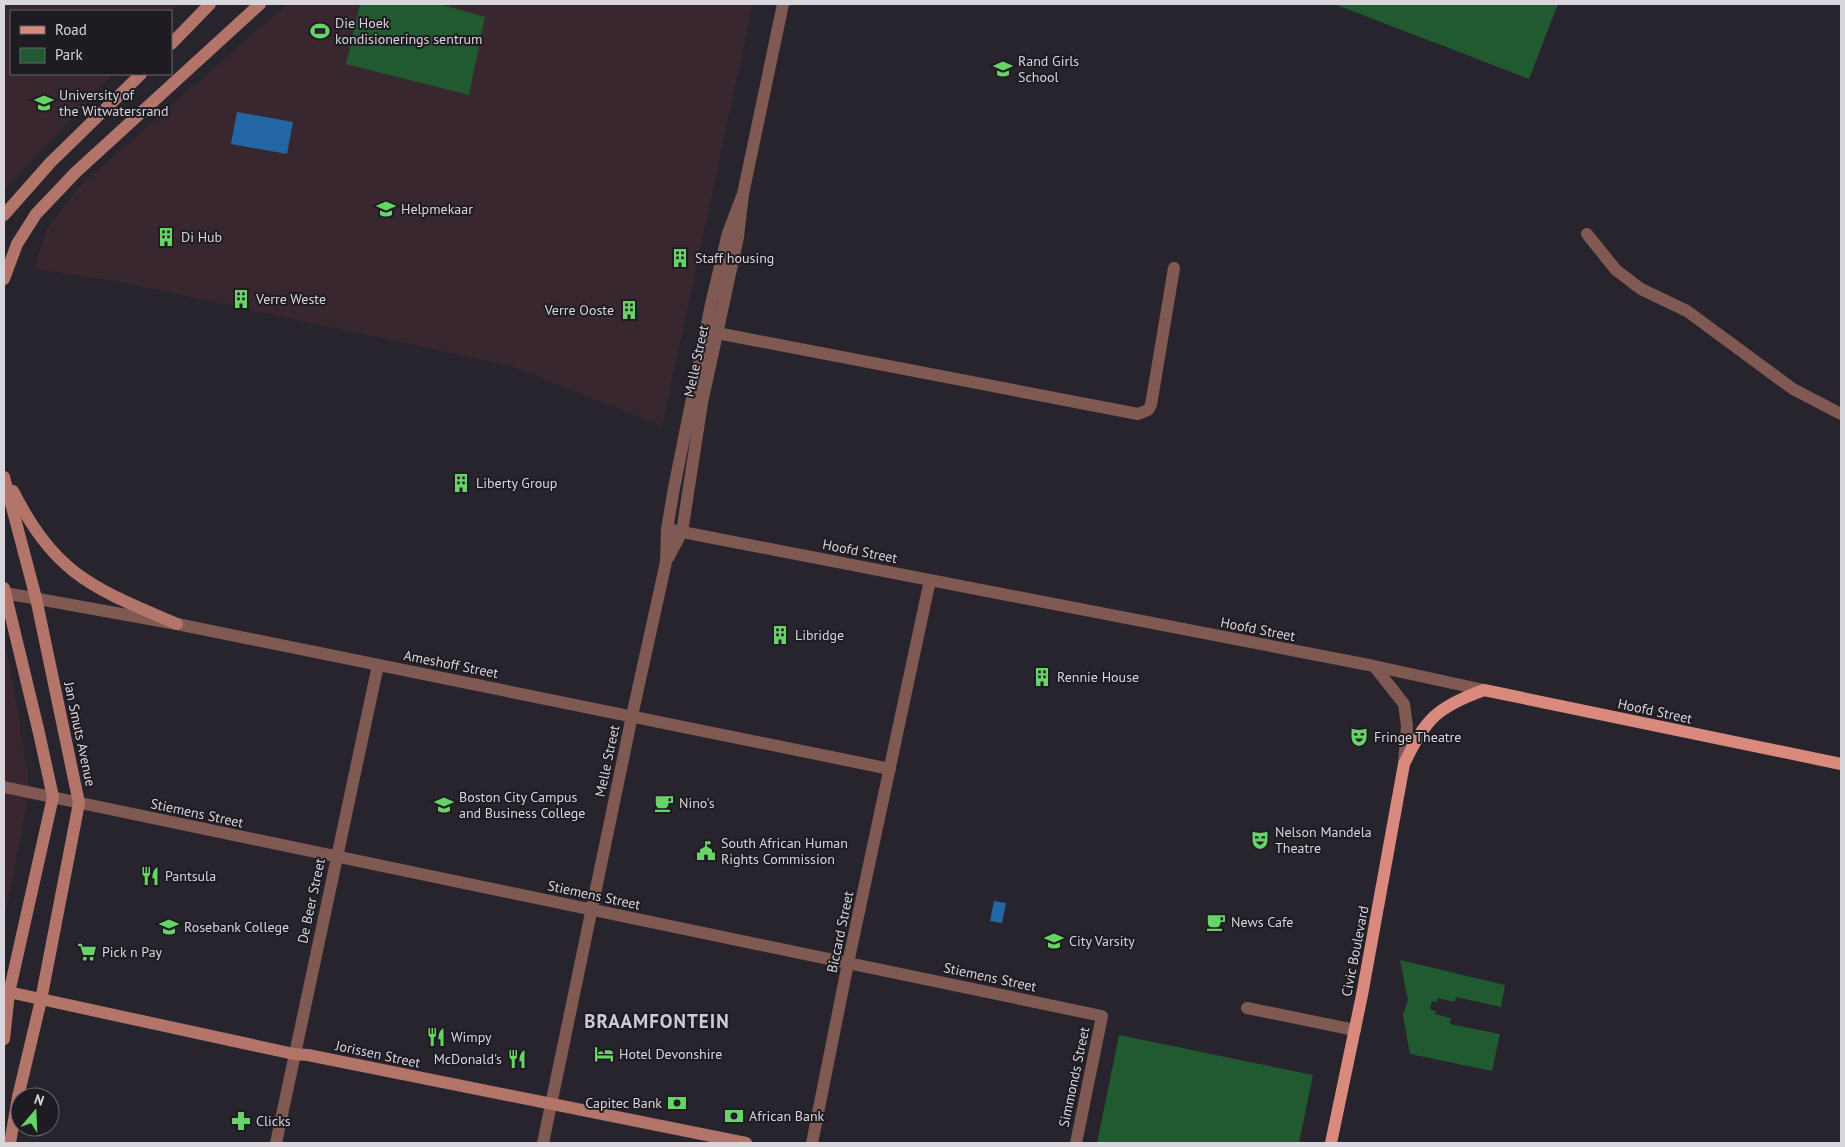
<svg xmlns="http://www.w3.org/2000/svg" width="1845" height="1147" viewBox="0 0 1845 1147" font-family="'PT Sans',sans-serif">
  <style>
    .education { fill: #392730 }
    .green { fill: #215930 }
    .water { fill: #2366a4 }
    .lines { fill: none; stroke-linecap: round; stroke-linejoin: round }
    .minor { stroke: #805952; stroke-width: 12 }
    .secondary { stroke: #b3746a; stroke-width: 12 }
    .primary { stroke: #da897d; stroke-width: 12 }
    .labels { text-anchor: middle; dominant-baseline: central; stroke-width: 4; stroke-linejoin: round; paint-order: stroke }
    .poi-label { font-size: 14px; fill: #d8d6dc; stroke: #1e1b23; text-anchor: start }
    .street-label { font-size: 14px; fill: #d8d6dc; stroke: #1e1b23 }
    .district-label { font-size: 19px; font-weight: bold; letter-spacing: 1px; fill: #cfcbd6; stroke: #1e1b23 }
  </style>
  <rect width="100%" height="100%" fill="#27242d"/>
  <path class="education" d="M4 4H179L171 12 11 11V74H113L4 190Z
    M287 4H753L662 426 511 366 122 282 34 269 47 229 78 188Z
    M4 640 10 665 30 788 4 922Z"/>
  <path class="green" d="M360 4H439L485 17 469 95 346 64Z
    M1334 4H1558L1529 79Z
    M1400 960 1505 985 1501 1007 1456 997 1455 1002 1438 998 1437 1002 1432 1001 1430 1009 1436 1011 1435 1014 1451 1018 1450 1024 1500 1034 1492 1071 1410 1054 1403 1015 1408 1000Z
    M1119 1035 1313 1075 1299 1143H1097Z"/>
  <path class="water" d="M237 112 293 122 287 154 231 144Z
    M994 901 1006 903 1002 923 990 921Z"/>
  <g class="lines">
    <path class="minor" d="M1587 234 1616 270 1641 289 1687 311 1793 389 1841 414
      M717 333 1138 414 1148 410 1151 405 1174 268
      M667 529 1374 666 1484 690
      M668 558 682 532 702 403 738 237 743 194 783 4
      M5 593 177 624 890 769
      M1374 666 1404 704 1407 726 1404 763
      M4 787 1102 1016 1076 1143
      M1247 1008 1355 1030
      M276 1143 378 665
      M543 1143 632 716 666 562 667 529 674 488 711 304 728 233 743 194
      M812 1143 848 963 930 580"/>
    <path class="secondary" d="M171 44 210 4
      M4 215 50 163 141 74
      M4 279 17 244 36 214 76 172 260 4
      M4 477 36 598 79 803 41 1000 18 1097 10 1143
      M13 491C57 577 94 588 177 624
      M4 588 39 733 53 797 9 993 4 1039
      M4 991 294 1054 308 1055 746 1143"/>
    <path class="primary" d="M1331 1143 1362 995 1404 764C1425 719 1437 707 1484 690L1841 764"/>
  </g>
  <defs>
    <g id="stadium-bare" transform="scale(1.5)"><path d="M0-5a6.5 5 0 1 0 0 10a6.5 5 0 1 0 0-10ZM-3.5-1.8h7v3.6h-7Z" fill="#66d466" stroke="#1e1b23" stroke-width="2.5" paint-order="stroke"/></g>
    <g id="school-bare" transform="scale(1.5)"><path d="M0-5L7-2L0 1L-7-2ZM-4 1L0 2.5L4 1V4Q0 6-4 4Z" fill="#66d466" stroke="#1e1b23" stroke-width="2.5" paint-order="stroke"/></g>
    <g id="university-bare" transform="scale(1.5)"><path d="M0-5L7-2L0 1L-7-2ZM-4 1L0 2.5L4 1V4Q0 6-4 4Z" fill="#66d466" stroke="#1e1b23" stroke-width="2.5" paint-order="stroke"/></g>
    <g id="building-bare" transform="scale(1.5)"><path d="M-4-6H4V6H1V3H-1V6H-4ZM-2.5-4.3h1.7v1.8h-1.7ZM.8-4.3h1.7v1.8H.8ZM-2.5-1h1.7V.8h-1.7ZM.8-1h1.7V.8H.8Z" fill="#66d466" stroke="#1e1b23" stroke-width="2.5" paint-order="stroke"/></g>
    <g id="theatre-bare" transform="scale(1.5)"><path d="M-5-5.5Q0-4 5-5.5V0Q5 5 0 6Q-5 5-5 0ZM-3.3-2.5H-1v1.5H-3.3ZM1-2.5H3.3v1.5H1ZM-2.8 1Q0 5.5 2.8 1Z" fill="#66d466" stroke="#1e1b23" stroke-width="2.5" paint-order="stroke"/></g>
    <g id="cafe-bare" transform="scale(1.5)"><path d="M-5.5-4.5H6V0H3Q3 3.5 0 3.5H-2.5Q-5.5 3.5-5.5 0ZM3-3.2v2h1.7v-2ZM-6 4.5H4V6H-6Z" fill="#66d466" stroke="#1e1b23" stroke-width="2.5" paint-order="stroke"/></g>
    <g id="civic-bare" transform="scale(1.5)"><path d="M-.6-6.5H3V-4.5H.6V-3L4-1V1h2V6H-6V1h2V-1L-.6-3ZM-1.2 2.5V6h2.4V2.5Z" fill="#66d466" stroke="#1e1b23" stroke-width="2.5" paint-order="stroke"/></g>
    <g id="restaurant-bare" transform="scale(1.5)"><path d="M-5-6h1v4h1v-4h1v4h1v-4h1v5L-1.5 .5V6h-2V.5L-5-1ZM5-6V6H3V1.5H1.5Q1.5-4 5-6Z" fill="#66d466" stroke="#1e1b23" stroke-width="2.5" paint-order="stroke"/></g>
    <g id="supermarket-bare" transform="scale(1.5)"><path d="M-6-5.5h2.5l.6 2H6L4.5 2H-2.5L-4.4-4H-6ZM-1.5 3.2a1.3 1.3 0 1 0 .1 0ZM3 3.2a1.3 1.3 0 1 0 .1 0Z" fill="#66d466" stroke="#1e1b23" stroke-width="2.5" paint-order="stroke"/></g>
    <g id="hotel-bare" transform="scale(1.5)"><path d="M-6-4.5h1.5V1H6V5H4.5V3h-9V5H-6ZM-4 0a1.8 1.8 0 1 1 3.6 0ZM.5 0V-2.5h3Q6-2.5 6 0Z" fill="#66d466" stroke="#1e1b23" stroke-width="2.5" paint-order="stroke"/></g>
    <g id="bank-bare" transform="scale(1.5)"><path d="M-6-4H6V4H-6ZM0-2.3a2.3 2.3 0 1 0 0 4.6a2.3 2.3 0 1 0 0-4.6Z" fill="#66d466" stroke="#1e1b23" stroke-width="2.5" paint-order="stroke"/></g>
    <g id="pharmacy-bare" transform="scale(1.5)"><path d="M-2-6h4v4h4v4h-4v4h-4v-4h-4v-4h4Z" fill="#66d466" stroke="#1e1b23" stroke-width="2.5" paint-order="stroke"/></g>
  </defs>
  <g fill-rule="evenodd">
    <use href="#stadium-bare" x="320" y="31"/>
    <use href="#school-bare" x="1003" y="69"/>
    <use href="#university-bare" x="44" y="103"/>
    <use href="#school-bare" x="386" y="209"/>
    <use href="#building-bare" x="166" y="237"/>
    <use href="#building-bare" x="680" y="258"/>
    <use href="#building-bare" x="241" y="299"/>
    <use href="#building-bare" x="629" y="310"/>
    <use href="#building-bare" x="461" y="483"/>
    <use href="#building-bare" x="780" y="635"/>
    <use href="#building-bare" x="1042" y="677"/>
    <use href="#theatre-bare" x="1359" y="737"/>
    <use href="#cafe-bare" x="664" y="803"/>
    <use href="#university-bare" x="444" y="805"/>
    <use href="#theatre-bare" x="1260" y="840"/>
    <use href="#civic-bare" x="706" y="851"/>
    <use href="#restaurant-bare" x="150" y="876"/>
    <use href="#cafe-bare" x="1216" y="922"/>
    <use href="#university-bare" x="169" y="927"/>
    <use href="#university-bare" x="1054" y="941"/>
    <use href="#supermarket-bare" x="87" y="952"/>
    <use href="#restaurant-bare" x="436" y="1037"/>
    <use href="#hotel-bare" x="604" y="1054"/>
    <use href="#restaurant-bare" x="517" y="1059"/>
    <use href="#bank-bare" x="677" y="1103"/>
    <use href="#bank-bare" x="734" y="1116"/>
    <use href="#pharmacy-bare" x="241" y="1121"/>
  </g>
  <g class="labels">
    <g class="poi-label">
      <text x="335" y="23">Die Hoek<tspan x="335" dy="16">kondisionerings sentrum</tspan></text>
      <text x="1018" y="61">Rand Girls<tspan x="1018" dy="16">School</tspan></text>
      <text x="59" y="95">University of<tspan x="59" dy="16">the Witwatersrand</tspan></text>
      <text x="401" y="209">Helpmekaar</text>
      <text x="181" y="237">Di Hub</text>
      <text x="695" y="258">Staff housing</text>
      <text x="256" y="299">Verre Weste</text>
      <text x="614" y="310" text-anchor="end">Verre Ooste</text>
      <text x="476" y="483">Liberty Group</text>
      <text x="795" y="635">Libridge</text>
      <text x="1057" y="677">Rennie House</text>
      <text x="1374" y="737">Fringe Theatre</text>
      <text x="459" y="797">Boston City Campus<tspan x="459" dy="16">and Business College</tspan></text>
      <text x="679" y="803">Nino's</text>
      <text x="1275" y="832">Nelson Mandela<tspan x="1275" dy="16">Theatre</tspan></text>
      <text x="721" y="843">South African Human<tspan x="721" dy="16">Rights Commission</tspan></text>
      <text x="165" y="876">Pantsula</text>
      <text x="1231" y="922">News Cafe</text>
      <text x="184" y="927">Rosebank College</text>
      <text x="1069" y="941">City Varsity</text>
      <text x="102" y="952">Pick n Pay</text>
      <text x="451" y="1037">Wimpy</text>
      <text x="619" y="1054">Hotel Devonshire</text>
      <text x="502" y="1059" text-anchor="end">McDonald's</text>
      <text x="662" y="1103" text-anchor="end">Capitec Bank</text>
      <text x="749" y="1116">African Bank</text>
      <text x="256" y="1121">Clicks</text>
    </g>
    <g class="street-label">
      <text transform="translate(696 361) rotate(-78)">Melle Street</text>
      <text transform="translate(860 551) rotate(11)">Hoofd Street</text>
      <text transform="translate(1258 629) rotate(11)">Hoofd Street</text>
      <text transform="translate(451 664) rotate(11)">Ameshoff Street</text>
      <text transform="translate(1655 711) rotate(12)">Hoofd Street</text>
      <text transform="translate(80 734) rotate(78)">Jan Smuts Avenue</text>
      <text transform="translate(607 761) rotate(-78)">Melle Street</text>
      <text transform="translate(197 813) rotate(12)">Stiemens Street</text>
      <text transform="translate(594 895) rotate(12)">Stiemens Street</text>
      <text transform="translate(311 901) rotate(-78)">De Beer Street</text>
      <text transform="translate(840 932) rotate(-78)">Biccard Street</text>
      <text transform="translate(1355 951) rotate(-79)">Civic Boulevard</text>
      <text transform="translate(990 977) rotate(12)">Stiemens Street</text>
      <text transform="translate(378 1054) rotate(12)">Jorissen Street</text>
      <text transform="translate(1074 1077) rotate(-78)">Simmonds Street</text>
    </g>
    <g class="district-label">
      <text x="657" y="1021">BRAAMFONTEIN</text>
    </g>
  </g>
  <rect width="1845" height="1147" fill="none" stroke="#d8d6dc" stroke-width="10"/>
  <rect x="10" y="10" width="162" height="65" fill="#1e1b23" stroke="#68666d"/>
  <rect x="20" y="26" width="25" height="8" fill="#da897d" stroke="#68666d"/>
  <text x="55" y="35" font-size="15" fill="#d8d6dc">Road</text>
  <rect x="20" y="48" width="25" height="15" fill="#215930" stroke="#68666d"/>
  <text x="55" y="60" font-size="15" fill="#d8d6dc">Park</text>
  <g transform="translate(35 1112) rotate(19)"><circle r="24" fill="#1e1b23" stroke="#68666d"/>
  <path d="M0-4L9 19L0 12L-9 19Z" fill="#66d466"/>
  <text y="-8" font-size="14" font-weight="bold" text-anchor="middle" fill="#d8d6dc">N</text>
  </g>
</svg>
